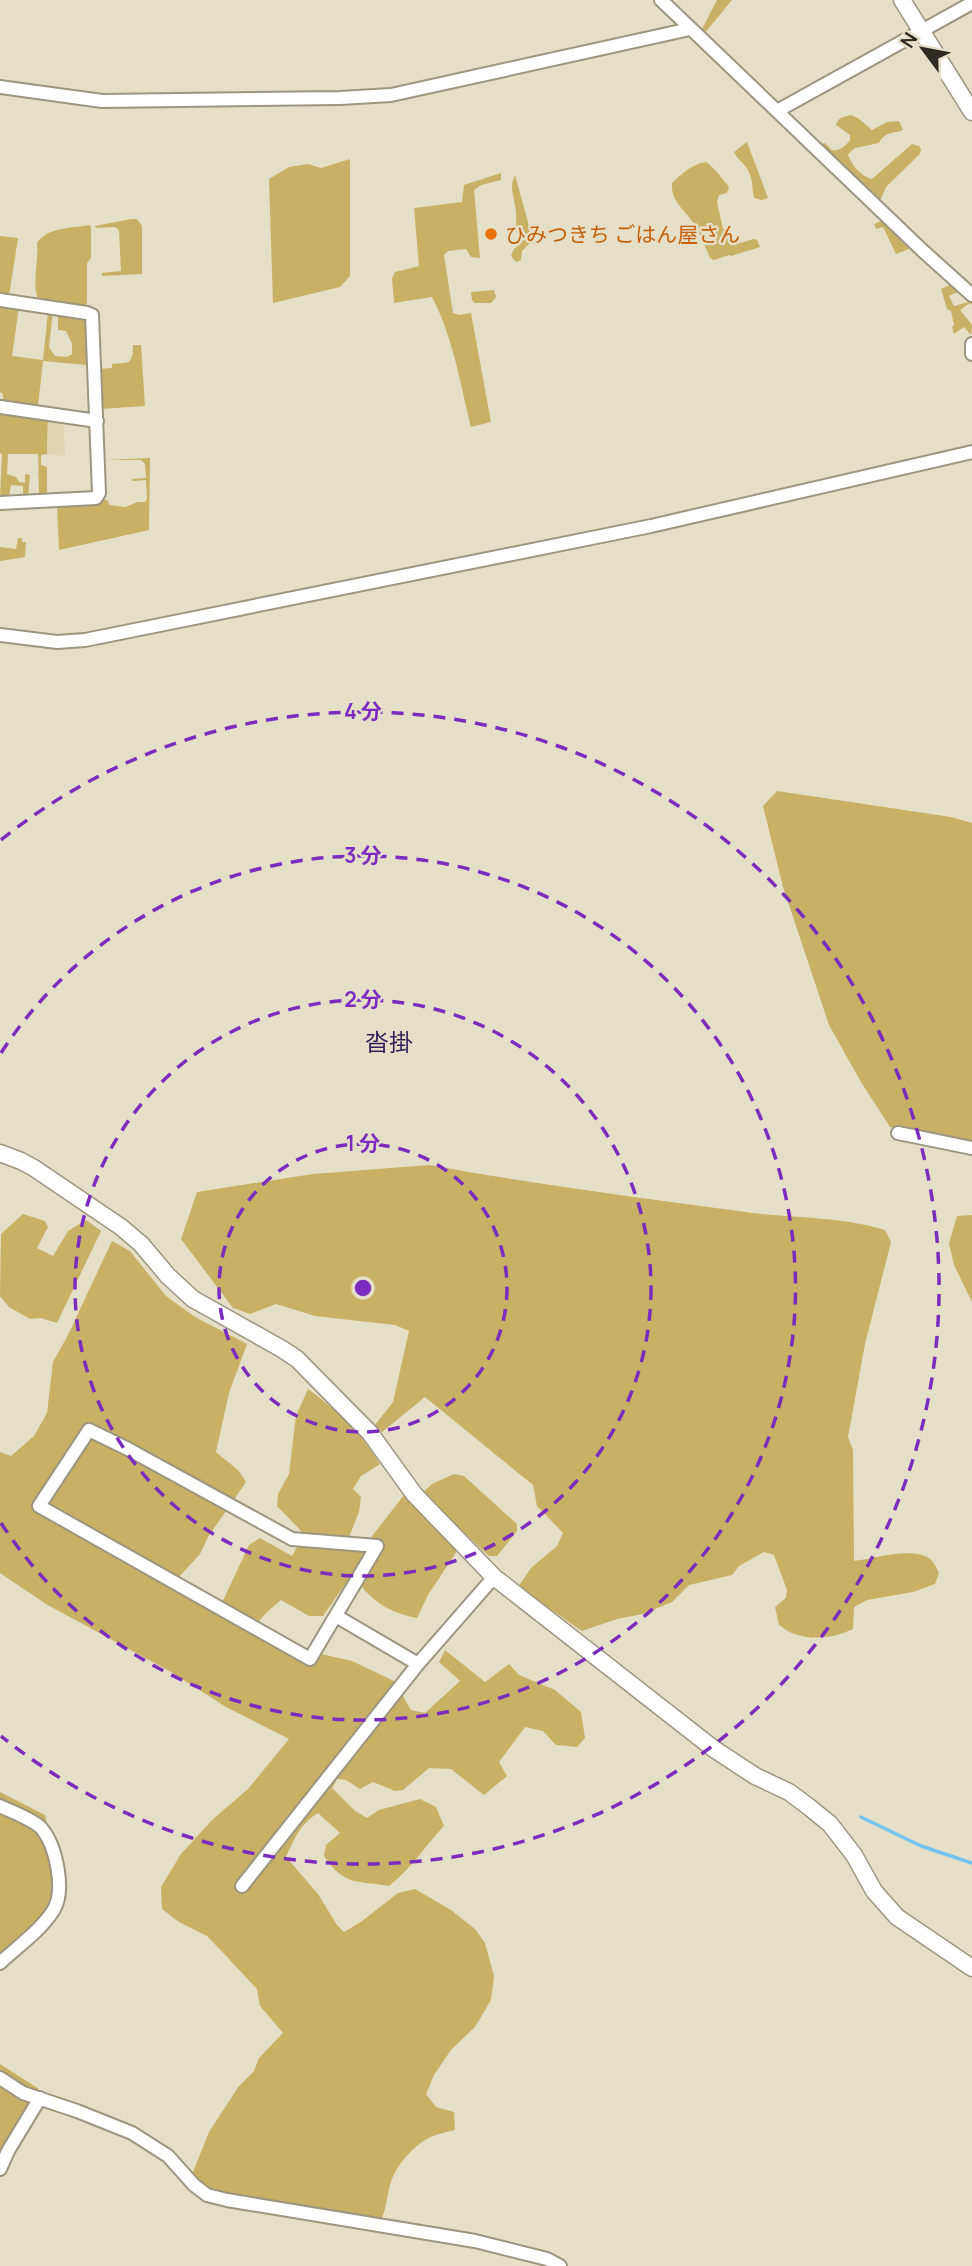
<svg xmlns="http://www.w3.org/2000/svg" width="972" height="2266" viewBox="0 0 972 2266" font-family="Manrope,'Noto Sans JP',sans-serif">
  <style>
    .green { fill: #c8b064 }
    .sand { fill: #dfd5b1 }
    .lines { fill: none; stroke-linecap: round; stroke-linejoin: round }
    .stream { stroke: #71c3f4; stroke-width: 3.5 }
    .street-casing { stroke: #9c9580; stroke-width: 16 }
    .secondary-casing { stroke: #9c9580; stroke-width: 19 }
    .street { stroke: #fff; stroke-width: 12 }
    .secondary { stroke: #fff; stroke-width: 16 }
    .ring { fill: none; stroke: #7b2cbf; stroke-width: 3.5; stroke-dasharray: 12 9 }
    .food-dot { fill: #e8710a; stroke: #e6dfc7; stroke-width: 2.5 }
    .labels { text-anchor: middle; dominant-baseline: central; stroke-width: 5; stroke-linejoin: round; paint-order: stroke }
    .food-label { font-size: 21px; fill: #c56008; stroke: #e6dfc7; text-anchor: start }
    .quarter-label { font-size: 24px; fill: #2e1f59; stroke: #e6dfc7 }
    .centre { fill: #7b2cbf; stroke: #e6dfc7; stroke-width: 3.5 }
    .ring-label { font-size: 21px; text-anchor: middle; font-weight: bold; fill: #7b2cbf; stroke: #e6dfc7; stroke-width: 5; stroke-linejoin: round; paint-order: stroke }
  </style>
  <rect width="100%" height="100%" fill="#e6dfc7"/>
  <path class="green" d="M717 0H732L704 34 702 29Z
    M851 115 858 118 872 130 887 122 899 121 903 130C894 134 885 131 879 143L855 148 848 154C850 164 862 177 872 179L912 144 919 146 921 149 920 154 886 187 881 199 877 201 819 148 820 144 825 143 832 150C841 151 845 146 850 140V135L836 125C838 117 844 117 851 115Z
    M747 142 768 198 762 200 754 198C752 188 753 180 748 170 744 163 737 159 734 152Z
    M350 159V276L340 287 273 303 269 179 289 167 308 164 321 168Z
    M706 162C712 165 725 182 729 187L727 193 719 195 717 202 723 229H726L736 244 754 239 757 240 760 247 731 256 729 255 714 260 710 258C706 248 701 237 696 227 688 212 670 202 672 183 683 173 692 164 706 162Z
    M501 173V180L481 185 474 190 480 258 471 257 466 249 448 251 444 255 453 313 460 315 471 313 491 422 471 427C460 383 453 337 432 297L394 303 392 278 395 272 419 266 414 208 462 202 464 185Z
    M515 175 533 240 522 251 521 260 516 262 511 256 514 249 521 243V236L516 232C515 225 517 220 516 215 516 200 508 190 515 175Z
    M131 219H137L142 226V274L102 276V273L121 271 119 230 115 227 96 228 95 226Z
    M881 221 909 249 896 254 883 227 876 229 874 224Z
    M90 225 91 228V258L87 263V303L85 306 39 302C31 284 39 262 37 243 47 227 73 228 90 225Z
    M0 236 18 238 9 296 0 295Z
    M954 283 962 290 949 296 954 306 972 301V305L970 303 960 310 972 325 971 335 964 327 954 334 952 327 954 325 951 311 947 309 941 289Z
    M494 290 496 297 491 303H475L472 300 471 292Z
    M0 304 19 307 12 356 43 360 48 312H53L49 347 55 356 67 357 72 354V344L66 331 58 330V313L88 319 87 365 43 361 38 406 3 402V394L0 392Z
    M133 345H141L145 406 100 409 98 369 112 368V364C128 362 133 366 133 345Z
    M0 412 48 419 47 454 41 455V465L47 467V496L39 493 38 454H8L7 474 16 477 19 482 25 483V474L30 475 28 497H23V486L11 485 9 498H0L2 454 0 453Z
    M150 458 149 530 59 550 57 504 91 496 107 500 110 505 125 507 138 502H145L147 498 146 480 133 481 132 479 146 478 145 464 141 460H105Z
    M18 538H22V542H26L25 557 0 561V547L16 549Z
    M777 791 951 817 972 823V1141L890 1127 861 1082 829 1025 783 887 763 806Z
    M430 1165C537 1185 645 1198 753 1213 795 1218 844 1217 885 1230L891 1242 865 1344 848 1437 853 1450 854 1561C873 1559 914 1546 930 1559 934 1562 937 1569 939 1573L935 1584 913 1592 867 1600 854 1607 853 1629C837 1637 812 1641 795 1634 789 1633 784 1628 779 1625L775 1607 786 1598 787 1590 774 1555 764 1552 739 1566 732 1575 689 1585 672 1602 643 1614 617 1619 582 1631 518 1587 531 1568 557 1546 563 1533 537 1506 533 1485 425 1397 382 1432 375 1425 393 1402 409 1331 395 1325 315 1316 276 1304 250 1314 233 1308 181 1239 197 1192 313 1174Z
    M23 1214 45 1221 48 1227 37 1248 53 1256 68 1231 86 1220 101 1231 57 1323 41 1318 30 1319 9 1307 0 1296 1 1234Z
    M972 1215V1302L954 1265 949 1243 957 1216Z
    M112 1241 130 1251 166 1296 195 1317 247 1344 229 1393 216 1452 239 1471 246 1482 208 1537 200 1554 178 1578 221 1605 249 1545 260 1538 292 1556 304 1534 277 1506 278 1494 289 1474 296 1416 308 1389C336 1409 362 1434 380 1464L361 1476 353 1489 361 1497 359 1512 349 1537 353 1540H369L404 1495 457 1551 428 1595 417 1618C395 1614 374 1604 361 1585L346 1583 323 1616H309L281 1600 265 1614 256 1625 292 1654H321L352 1661 394 1681 411 1710 425 1713 460 1681 439 1662 445 1650 485 1682 509 1664 519 1675 555 1690 581 1712 585 1738 577 1747 556 1745 543 1731 525 1727 499 1762 507 1776 484 1795 451 1769 429 1768 403 1790 395 1791 373 1782 360 1789 346 1780 337 1779 332 1788 355 1811 367 1818 379 1810 420 1799 436 1807 444 1826C425 1846 411 1869 389 1886 357 1880 345 1887 324 1856L326 1845 340 1833 318 1813C301 1823 294 1839 286 1857L318 1894 337 1925 344 1932 362 1921 398 1893 415 1889 451 1910 475 1929 485 1943 494 1976 491 2000 475 2027 451 2050 434 2075 426 2094 436 2107 454 2112 455 2130C448 2132 440 2133 433 2136 415 2143 395 2166 390 2185 386 2200 386 2214 377 2228L244 2208 197 2183 193 2172 209 2132 239 2086 254 2071 259 2058 283 2033 260 2006 257 1989 228 1958 207 1936 179 1922 162 1909 161 1887 181 1854 212 1820 248 1789 289 1739 226 1707 171 1672 46 1604 0 1573V1452L11 1456 34 1436 47 1413 53 1362 67 1337Z
    M454 1474 464 1476 517 1524V1531L497 1556H489L422 1493 432 1484Z
    M0 1792 45 1815C49 1833 55 1850 58 1868 63 1907 25 1933 0 1956Z
    M0 2064 39 2089 0 2165Z"/>
  <path class="sand" d="M48 419 64 422 65 456 47 454Z"/>
  <g class="lines">
    <path class="stream" d="M861 1817 921 1846 972 1863"/>
    <g class="street-casing">
      <path id="street" d="M661 0 923 251 972 295
        M0 87 102 101 340 98 391 95 690 29
        M777 111 972 3
        M0 300 87 313 92 315 99 493 96 498 0 503
        M972 344V354
        M0 407 97 421
        M0 635 57 642 85 640 651 526 972 452
        M898 1133 972 1148
        M89 1430 128 1449 292 1539 377 1546 310 1659 39 1506Z
        M336 1616 418 1664
        M0 1806C10 1811 36 1821 42 1829 56 1846 66 1891 53 1911 39 1932 18 1946 0 1963
        M242 1886 418 1664 494 1577
        M0 2078 23 2093 77 2111 132 2133 168 2156 194 2185 207 2195 227 2200 475 2241 547 2259 560 2266
        M0 2169 8 2151 40 2098"/>
    </g>
    <g class="secondary-casing">
      <path id="secondary" d="M902 0 972 112
        M0 1153 21 1161 34 1168 121 1227 141 1244 168 1276 193 1299 282 1349 297 1359 370 1433 414 1494 494 1577 714 1749 755 1776 789 1792 809 1807 830 1824 854 1855 874 1891 897 1917 972 1968"/>
    </g>
    <use href="#street" class="street"/>
    <use href="#secondary" class="secondary"/>
  </g>
  <g class="ring">
    <circle cx="363" cy="1288" r="144"/>
    <circle cx="363" cy="1288" r="288"/>
    <path d="M1 1053A432 432 0 1 1 1 1523"/>
    <path d="M1 840A576 576 0 1 1 1 1736"/>
  </g>
  <circle class="food-dot" cx="491" cy="234" r="7"/>
  <g class="labels">
    <g class="food-label">
      <text x="505" y="234">ひみつきち ごはん屋さん</text>
    </g>
    <g class="quarter-label">
      <text x="389" y="1041">沓掛</text>
    </g>
  </g>
  <circle cx="363" cy="1288" r="10" class="centre"/>
  <g class="ring-label">
    <text x="363" y="719">4 分</text>
    <text x="363" y="863">3 分</text>
    <text x="363" y="1007">2 分</text>
    <text x="363" y="1151">1 分</text>
  </g>
  <g transform="translate(923 49) rotate(302)" stroke="#e6dfc7" stroke-width="5" paint-order="stroke">
  <path d="M0-5L12 26L0 18L-12 26Z" fill="#2d2a21"/>
  <text y="-10" font-size="19" font-weight="bold" text-anchor="middle" fill="#2d2a21">N</text>
  </g>
</svg>
